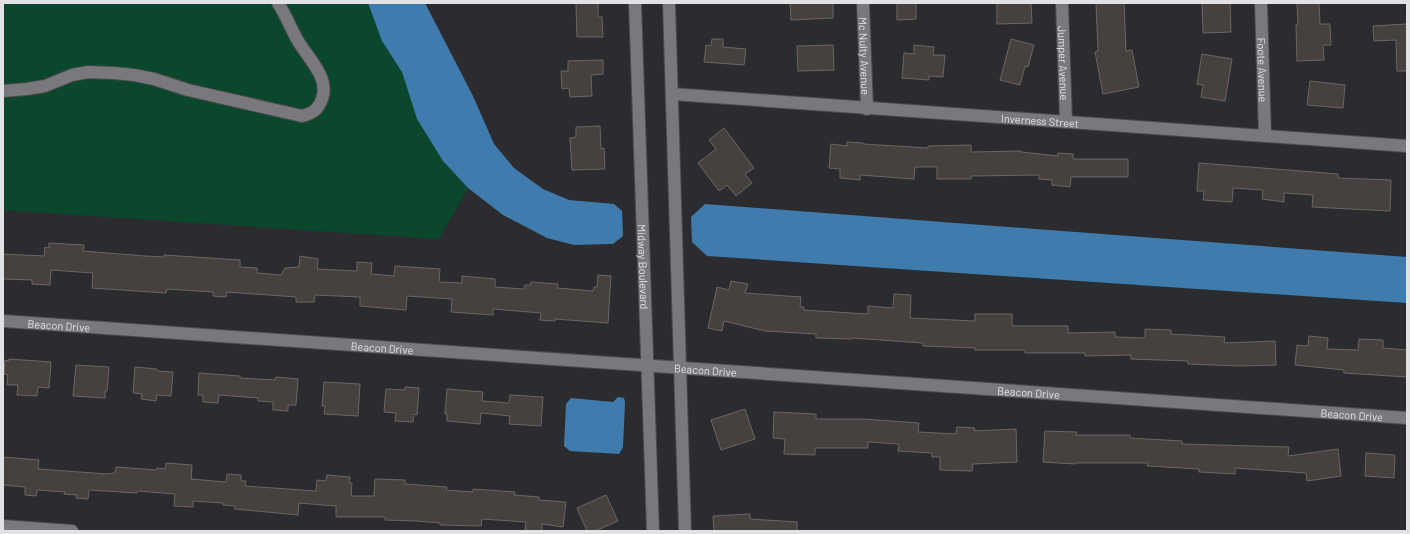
<svg xmlns="http://www.w3.org/2000/svg" width="1410" height="534" viewBox="0 0 1410 534" font-family="Barlow,sans-serif">
  <style>
    .green { fill: #0a472c }
    .water { fill: #3f7cad }
    .building { fill: #46413e; stroke: #6b6663 }
    .lines { fill: none; stroke-linecap: round; stroke-linejoin: round }
    .minor-casing { stroke: #4a4a4d; stroke-width: 14 }
    .minor { stroke: #78787d; stroke-width: 12 }
    .labels { text-anchor: middle; dominant-baseline: central; stroke-width: 3.5; stroke-linejoin: round; paint-order: stroke }
    .street-label { font-size: 11px; fill: #e2e2e5; stroke: #141416 }
  </style>
  <rect width="100%" height="100%" fill="#2c2c30"/>
  <path class="green" d="M3 3H368L382 41 402 72 417 119 443 161 468 188 439 239 3 210Z"/>
  <path class="water" d="M368 3H425L473 96 494 144 514 168 543 189 569 200 614 204 622 211 623 236 613 244H609L574 245 547 238 503 215 468 188 443 161 417 119 402 72 382 41Z
    M705 204 1407 257V303L707 256 692 242 691 217Z
    M618 397 624 398 625 402 623 447 619 454 570 451 564 446 566 404 571 398 613 402Z"/>
  <path class="building" d="M576 3H598V17H602L603 37H577Z
    M790 3H833V18L791 20Z
    M897 3H916V19L897 20Z
    M997 3H1031L1032 23 997 24Z
    M1096 3H1124L1126 51 1132 50 1139 87 1103 94 1095 52 1098 51Z
    M1202 3H1230L1231 32 1203 33Z
    M1297 3H1319L1320 24H1330L1331 45H1323L1324 60 1297 61 1296 25H1298Z
    M1407 24V71H1397L1396 40 1374 41 1373 26Z
    M712 39H723V47L746 49 744 65 704 62 706 45 711 46Z
    M1011 39 1034 45 1028 67 1025 66 1020 85 1000 80Z
    M833 45 834 70 798 71 797 46Z
    M914 45 934 47 933 55H945L943 77 929 76V80L902 78 904 53 914 54Z
    M1202 54 1232 59 1225 101 1201 97 1203 85 1197 84Z
    M603 60V74L591 75 592 96 570 97 569 88 562 89 561 71H568V61Z
    M1310 81 1345 85 1343 108 1307 105Z
    M600 126 601 149 604 148 605 169 572 170 570 138 576 137V127Z
    M724 128 754 168 745 174 752 183 736 196 727 185 719 191 698 163 716 149 709 140Z
    M847 142 863 143V144L928 148V146L971 145V152L1021 151V152L1058 156V153L1073 154V159H1128V177H1071L1070 187 1052 185V180L1039 179V175L971 176V179H937V167H915L914 179 860 175V180L840 178V169L829 168 831 144 847 146Z
    M1199 163 1338 174V178L1391 180 1390 211 1312 207 1313 195 1284 193V202L1262 199 1263 190 1233 188 1232 202 1203 200 1204 191H1197Z
    M49 243 84 245 83 251 145 256 164 257V255L240 260V267L257 268V273L281 275 285 268 299 267 300 256 318 259 317 269 357 271V262L372 263 371 274 394 276 395 266 440 269 439 282 462 283V276L495 279V287L524 289 525 285H531V282L558 284 557 288 593 291 594 287H597L598 275 611 276 608 323 555 319V321L540 320 541 313 493 309V315L451 312 452 299 407 296 406 310 360 306V297L315 295 314 302H296V297L227 292 226 297 213 296V292L167 289 166 293 92 288 93 273 51 270 50 285 32 284V280L3 279V254L44 256 45 247 49 248Z
    M731 281 748 284 745 293 801 297 800 307H804V310L868 314V306L893 308 894 294 911 295 910 318 975 321V314H1012V326H1068V333L1115 332V337L1145 338V329L1171 330V334L1225 337 1224 343 1275 341 1276 365 1239 366 1188 364V361L1131 359V355L1085 356V353H1025V350H975V348L923 346V343L852 338V339L816 338V334L765 331 724 321 722 331 708 328 717 287 729 290Z
    M1309 336 1328 338 1327 349 1358 350 1359 339 1383 340V348L1407 350V377L1344 373V370L1295 365 1297 345 1308 346Z
    M9 359 51 362 49 388 38 387 37 396 17 395 18 385H7L8 375 4 374 5 360 9 361Z
    M76 365 109 367 107 391H105V398L73 396Z
    M135 367 157 369V371L173 372 171 396 157 395 156 401 141 399 142 394 133 393Z
    M199 373 240 376V378L275 380 276 377 298 379 296 405H288V411L273 410V402L258 401V398L219 395 218 403 203 402V395H198Z
    M324 382 360 384 358 416 324 414 325 406H322Z
    M405 387 419 388 417 415 414 414 413 422 395 421 396 413 384 412 386 389 405 390Z
    M447 389 483 392 482 401 509 403 510 395 543 397 541 426 509 424 510 416 481 413 480 424 447 421V414H445Z
    M745 409 755 439 721 450 711 420Z
    M774 412 816 414V419H864L919 423 918 432 956 434 957 427 975 428 974 431 1016 429 1017 462 973 464 972 471 940 470V457H932V453L898 451 899 444 868 442V448H815V455L784 454 785 439 773 438Z
    M1045 431 1077 432 1076 435H1130V438L1182 441V444L1289 447 1288 456 1338 449 1341 476 1307 481 1306 473 1235 468V474L1199 472V469L1147 466 1148 463H1075V464L1043 462Z
    M1366 453 1395 455 1394 478 1365 476Z
    M3 457 39 460 38 469 107 474 115 473 116 467 157 470V468L165 469 166 463 192 465 191 479 226 482 227 474 241 475V481H246L245 486 316 491 317 480 326 481 327 475 350 477 349 483H352L351 496H374L375 479 405 480V484L447 487 446 490 473 492V489L515 492 514 495 539 497V500L566 502 563 527 542 524V531H540L525 530 526 522 482 519 481 526 440 525V523L417 521 385 520V517H336V506L299 503 298 515 235 509V506L223 505V503L193 501V507L174 506 175 494 137 491V493L89 490 88 499 76 498 77 495 64 494 65 492 37 490 36 496 25 495V487L3 485Z
    M606 495 618 521 595 531H587L577 508Z
    M750 514V519L797 522V531H714L713 516Z"/>
  <g class="lines">
    <g class="minor-casing">
      <g id="minor">
        <path id="s1" d="M635 3 653 531"/>
        <path d="M669 3 685 531"/>
        <path id="s2" d="M863 3 867 109"/>
        <path id="s3" d="M1062 3 1066 122"/>
        <path id="s4" d="M1261 3 1265 136"/>
        <path d="M3 91 27 89 45 86 72 75 88 72 114 73 134 75 154 79 188 90 302 116C313 113 318 110 322 99 330 78 308 58 298 41 291 29 286 15 278 3"/>
        <path id="s5" d="M672 94 1407 146"/>
        <path id="s6" d="M3 321 1407 418"/>
        <path d="M3 526 72 531"/>
      </g>
    </g>
    <use href="#minor" class="minor"/>
  </g>
  <g class="labels">
    <g class="street-label">
      <text stroke="none"><textPath href="#s2" startOffset="53">Mc Nulty Avenue</textPath></text>
      <text stroke="none"><textPath href="#s3" startOffset="60">Jumper Avenue</textPath></text>
      <text stroke="none"><textPath href="#s4" startOffset="67">Foote Avenue</textPath></text>
      <text stroke="none"><textPath href="#s5" startOffset="369">Inverness Street</textPath></text>
      <text stroke="none"><textPath href="#s1" startOffset="264">Midway Boulevard</textPath></text>
      <text stroke="none"><textPath href="#s6" startOffset="56">Beacon Drive</textPath></text>
      <text stroke="none"><textPath href="#s6" startOffset="380">Beacon Drive</textPath></text>
      <text stroke="none"><textPath href="#s6" startOffset="704">Beacon Drive</textPath></text>
      <text stroke="none"><textPath href="#s6" startOffset="1028">Beacon Drive</textPath></text>
      <text stroke="none"><textPath href="#s6" startOffset="1352">Beacon Drive</textPath></text>
    </g>
  </g>
  <rect width="1410" height="534" fill="none" stroke="#e2e2e5" stroke-width="8"/>
</svg>
